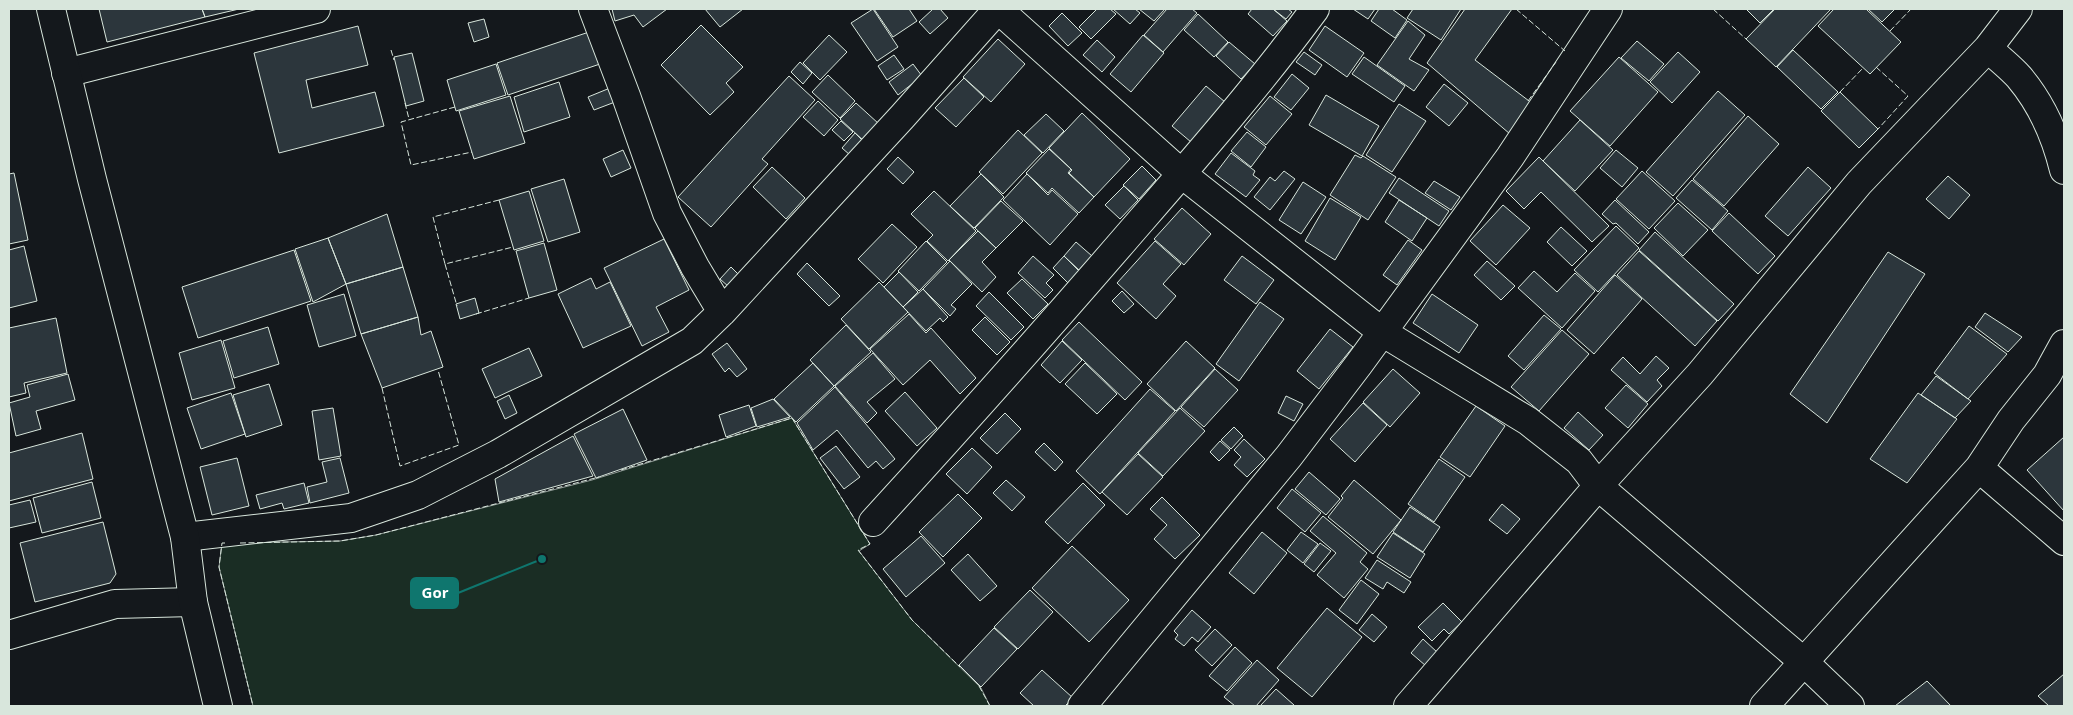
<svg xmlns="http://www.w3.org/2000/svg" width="2073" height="715" viewBox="0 0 2073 715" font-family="'Open Sans',sans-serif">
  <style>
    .green { fill: #1a2d24; stroke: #939e99 }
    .building { fill: #2c363c; stroke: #d8e6dc }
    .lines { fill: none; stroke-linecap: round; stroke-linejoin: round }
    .minor-casing { stroke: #d8e6dc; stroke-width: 30 }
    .secondary-casing { stroke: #d8e6dc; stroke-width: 30 }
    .minor { stroke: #14181c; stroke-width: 28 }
    .secondary { stroke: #14181c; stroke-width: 28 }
    .fence { stroke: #d8e6dc; stroke-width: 1; stroke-dasharray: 6 2.5; stroke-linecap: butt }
    .leader { fill: none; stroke: #0f766e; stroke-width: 2 }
    .callout-dot { fill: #0f766e; stroke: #14181c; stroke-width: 2 }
    .callout { fill: #0f766e; stroke: #0f766e; stroke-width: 2 }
    .callout-label { font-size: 15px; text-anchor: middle; font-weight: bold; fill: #fff }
  </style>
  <rect width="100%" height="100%" fill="#14181c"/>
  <path class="green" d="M792 418 870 544 859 551 912 620 981 688 990 706H253L219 567 222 543 340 541 376 535 592 480Z"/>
  <path class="building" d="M99 9H202L205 17 107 42Z
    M202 9H239L205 17Z
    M612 9H667L643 27 634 15 615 21Z
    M705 9H743L720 27Z
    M873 9 898 47 877 61 851 23Z
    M874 9H909L917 21 893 37Z
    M933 9H940L948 18 930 34 919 22Z
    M1097 9H1110L1116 14 1091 39 1079 27Z
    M1113 9H1135L1140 13 1130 24Z
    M1139 9H1165L1154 21Z
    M1167 9H1192L1197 13 1163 52 1144 35Z
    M1252 9H1273L1287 21 1273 36 1248 14Z
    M1273 9H1288L1292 12 1286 19Z
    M1353 9H1375L1368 19Z
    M1379 9H1392L1407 20 1395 38 1371 21Z
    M1413 9H1461L1441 40 1407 18Z
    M1465 9H1512L1475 60 1533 104 1510 134 1427 63Z
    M1746 9H1774L1760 23Z
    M1775 9H1831L1776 67 1746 39Z
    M1834 9H1866L1901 42 1870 74 1818 26Z
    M1868 9H1895L1882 22Z
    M1062 13 1082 33 1068 46 1049 26Z
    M1198 14 1228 42 1214 57 1184 30Z
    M484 19 489 37 474 42 468 23Z
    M1408 21 1425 35 1409 59 1429 70 1414 91 1377 65Z
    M701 25 743 67 726 83 734 92 710 115 661 65Z
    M358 26 368 65 306 80 312 108 375 92 384 126 279 153 254 53Z
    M1325 26 1364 53 1347 77 1309 50Z
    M589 32 600 64 508 95 497 63Z
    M829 35 847 52 820 80 803 63Z
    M1143 35 1164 53 1131 92 1110 74Z
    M998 39 1025 64 991 102 963 77Z
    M1097 40 1115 57 1102 72 1083 55Z
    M1637 41 1664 64 1649 81 1621 58Z
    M1229 42 1255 64 1241 79 1216 56Z
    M1793 50 1838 92 1821 109 1777 67Z
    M1304 52 1322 65 1315 75 1296 62Z
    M1678 52 1700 72 1672 103 1650 82Z
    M412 53 424 101 406 106 394 57Z
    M894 55 904 69 887 80 878 66Z
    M1364 57 1405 86 1394 102 1352 74Z
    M1619 57 1658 92 1610 146 1570 111Z
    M800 62 812 73 803 84 791 72Z
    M496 64 506 95 456 111 447 80Z
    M913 64 922 76 898 95 889 82Z
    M1292 74 1309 88 1291 110 1274 97Z
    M828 75 855 101 840 118 812 92Z
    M789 76 815 100 762 159 768 164 711 227 678 197Z
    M964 78 984 97 956 127 935 108Z
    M559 82 570 117 524 132 514 97Z
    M1444 84 1468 103 1449 126 1426 107Z
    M1206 86 1225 102 1191 142 1172 126Z
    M610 88 615 102 594 110 588 97Z
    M1718 91 1745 115 1673 196 1646 172Z
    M1840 92 1878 129 1859 148 1821 111Z
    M1326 95 1379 126 1362 156 1309 125Z
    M510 96 525 143 474 159 459 111Z
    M1270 96 1292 114 1266 145 1244 127Z
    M818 101 838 120 824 136 803 117Z
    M856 103 879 124 864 141 840 119Z
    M1399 104 1426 121 1392 172 1366 155Z
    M1082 113 1130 159 1094 197 1069 173 1072 170 1049 148Z
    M1046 114 1064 131 1043 153 1024 135Z
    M1748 116 1779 144 1724 206 1693 179Z
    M1580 120 1613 150 1575 191 1543 161Z
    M841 121 853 132 844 141 832 130Z
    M1018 130 1042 153 1003 194 979 172Z
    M1247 132 1266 147 1251 167 1231 151Z
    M855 133 863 141 850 155 842 148Z
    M1049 149 1071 169 1068 173 1094 197 1079 213 1052 188 1048 193 1026 173Z
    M623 150 631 168 611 177 603 159Z
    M1616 150 1638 168 1622 187 1600 168Z
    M1231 153 1255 171 1253 175 1260 180 1246 197 1215 174Z
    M1355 155 1361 158 1363 156 1396 177 1368 220 1330 195Z
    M898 157 914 172 903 184 887 169Z
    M1539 157 1609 226 1592 242 1541 192 1524 209 1506 191Z
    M1142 166 1156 180 1139 199 1123 185Z
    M772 167 805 198 786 219 753 187Z
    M1808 167 1831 188 1788 236 1765 216Z
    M1284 171 1295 179 1270 210 1254 197 1270 177 1275 181Z
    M1642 171 1675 201 1649 229 1616 199Z
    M14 173 28 240 9 244V174Z
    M981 174 1004 197 974 228 950 206Z
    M1027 174 1048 195 1052 190 1078 214 1050 245 1003 200Z
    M1948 176 1970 195 1949 219 1926 199Z
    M1399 178 1449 211 1439 226 1389 193Z
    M564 179 580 232 548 242 531 189Z
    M1692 180 1728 211 1712 230 1676 198Z
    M1434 181 1460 197 1451 210 1425 193Z
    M1303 182 1326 197 1301 234 1279 220Z
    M1124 186 1138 200 1120 219 1105 205Z
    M529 191 544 241 514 250 499 200Z
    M934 191 976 231 948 261 927 241 933 235 911 214Z
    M1330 198 1361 217 1335 260 1305 241Z
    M1399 200 1427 218 1412 241 1385 222Z
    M1615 200 1649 232 1638 244 1616 223 1613 224 1602 214Z
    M1001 201 1023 221 996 248 975 228Z
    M1678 203 1708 230 1683 256 1654 228Z
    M1503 205 1530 228 1496 265 1470 241Z
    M1182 208 1211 234 1184 265 1154 239Z
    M1729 213 1775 256 1758 274 1712 231Z
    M387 214 403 267 346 284 328 238Z
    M892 224 917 247 883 283 858 259Z
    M1616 226 1639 248 1598 292 1574 270Z
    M1561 227 1587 251 1572 266 1547 242Z
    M978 231 996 248 982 262 996 277 982 292 949 260Z
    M1655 232 1734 304 1718 321 1639 250Z
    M328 238 346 284 313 302 295 249Z
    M664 239 689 290 656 307 669 332 642 346 604 268Z
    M1408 240 1422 250 1397 285 1383 275Z
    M926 241 947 262 919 291 898 271Z
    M1155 241 1181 264 1163 284 1176 296 1156 319 1117 283Z
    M1076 242 1092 256 1079 270 1064 256Z
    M544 243 557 290 529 298 516 251Z
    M24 246 37 301 9 308V250Z
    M294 250 311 301 198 338 182 287Z
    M1639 251 1717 321 1695 346 1617 275Z
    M1888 252 1925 274 1827 423 1790 394Z
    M1033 256 1054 275 1046 283 1053 290 1045 298 1018 273Z
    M1064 256 1079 271 1068 283 1053 268Z
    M1242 256 1274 280 1256 304 1224 280Z
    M950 261 972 284 951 305 956 309 950 316 923 289Z
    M1487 261 1515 286 1501 300 1474 275Z
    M807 263 840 296 829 306 797 274Z
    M403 267 418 317 361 334 346 284Z
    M731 267 739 275 729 287 720 279Z
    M1534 271 1557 292 1575 273 1595 291 1562 328 1518 288Z
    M899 272 918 292 903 307 884 287Z
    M1615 275 1642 299 1594 354 1567 330Z
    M591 278 596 289 610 282 631 326 583 348 558 294Z
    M1022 279 1048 304 1033 319 1007 293Z
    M879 282 908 312 869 349 841 319Z
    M923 289 948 317 943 322 940 318 926 331 903 307Z
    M1122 291 1134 304 1124 313 1112 301Z
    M989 292 1024 327 1011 340 976 306Z
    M344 294 356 336 319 347 307 305Z
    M1432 294 1478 325 1459 353 1413 323Z
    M475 298 479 313 460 319 456 304Z
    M1260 302 1284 319 1239 381 1216 364Z
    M1985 313 2022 337 2008 352 1975 327Z
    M909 314 926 333 931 328 976 378 960 394 930 360 903 385 870 349Z
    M1544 315 1561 329 1524 370 1508 356Z
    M418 317 421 335 431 331 443 367 382 388 361 334Z
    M985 317 1010 342 997 355 972 330Z
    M56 318 67 373 24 383 26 393 9 397V328Z
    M1079 322 1142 382 1125 400 1062 340Z
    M846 325 871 352 834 386 810 360Z
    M1969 326 2007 354 1968 399 1934 373Z
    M268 327 279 364 234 378 223 341Z
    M1330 329 1353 347 1319 389 1297 371Z
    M1562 330 1589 354 1539 411 1511 387Z
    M221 340 235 388 192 400 179 353Z
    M1062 341 1082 360 1060 383 1041 365Z
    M1186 341 1215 368 1176 411 1147 384Z
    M727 343 747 369 737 377 729 368 725 372 712 354Z
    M529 348 542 376 495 398 482 369Z
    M873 353 895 379 867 402 877 413 867 423 835 386Z
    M1656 356 1669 368 1657 380 1662 386 1647 402 1611 370 1623 357 1640 374Z
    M813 363 834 386 796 422 774 399Z
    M1085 363 1117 394 1097 414 1065 384Z
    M1215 369 1238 390 1204 427 1181 407Z
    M1393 369 1420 393 1390 427 1363 402Z
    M68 374 75 400 36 411 41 429 16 436 9 403 30 397 27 385Z
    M1936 376 1971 401 1955 418 1921 395Z
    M269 384 282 425 246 437 233 395Z
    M1626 385 1648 404 1628 428 1605 408Z
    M835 387 895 459 883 469 876 461 868 468 837 430 813 450 797 423Z
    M1150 389 1175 411 1100 494 1076 471Z
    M905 392 937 428 917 446 885 411Z
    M231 393 245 434 201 449 187 408Z
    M1918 393 1957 419 1907 483 1870 459Z
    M509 395 517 413 505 419 497 401Z
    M1286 396 1303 404 1294 421 1278 413Z
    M773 399 790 417 757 427 751 408Z
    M1363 403 1387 425 1355 462 1330 439Z
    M749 405 756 426 726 437 719 415Z
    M1476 406 1505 426 1470 477 1440 457Z
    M333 408 341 456 319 460 312 411Z
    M1180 408 1205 431 1163 476 1138 453Z
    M623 409 647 460 596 478 574 434Z
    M1578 412 1603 435 1589 450 1564 428Z
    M1005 413 1021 429 997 454 980 438Z
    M1234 427 1243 436 1231 449 1221 440Z
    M82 433 93 479 9 501V453Z
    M573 436 593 476 499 502 495 479Z
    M2064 437V511L2027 470Z
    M1244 439 1265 459 1247 477 1234 465 1241 457 1234 450Z
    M1220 441 1230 450 1219 461 1210 452Z
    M1044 443 1063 462 1055 471 1035 452Z
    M836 446 860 477 844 489 820 458Z
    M972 448 992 467 967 494 946 474Z
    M1138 454 1163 477 1127 515 1102 492Z
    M237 458 249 506 212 515 200 467Z
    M340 458 349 493 310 503 307 487 327 482 322 462Z
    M1439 459 1465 477 1434 522 1408 504Z
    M1309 472 1340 499 1326 515 1295 489Z
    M1006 480 1025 497 1012 511 993 493Z
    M1354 480 1401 520 1373 554 1328 517 1343 498 1341 496Z
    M92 482 101 518 42 533 33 498Z
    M304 483 309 503 284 509 282 503 260 509 256 495Z
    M1083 483 1105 505 1068 544 1045 522Z
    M1292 489 1321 513 1305 532 1277 508Z
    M958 494 982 518 943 557 919 532Z
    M1162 497 1200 535 1175 559 1154 539 1167 525 1150 509Z
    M30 500 36 522 9 528V505Z
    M1502 504 1520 519 1507 534 1489 520Z
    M1410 507 1440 527 1423 552 1393 532Z
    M1323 516 1367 553 1360 562 1368 569 1344 598 1317 575 1336 553 1310 531Z
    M103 522 116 574 110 583 35 602 20 543Z
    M1262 532 1287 553 1254 594 1229 573Z
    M1301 532 1318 544 1303 563 1287 550Z
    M1393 533 1425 554 1410 578 1377 557Z
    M921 536 945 563 906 597 883 569Z
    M1320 543 1331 551 1314 572 1304 564Z
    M1072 546 1129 600 1089 642 1032 588Z
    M968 554 997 586 980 601 951 570Z
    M1377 560 1411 582 1404 593 1387 582 1383 589 1365 578Z
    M1361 580 1379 594 1357 624 1339 610Z
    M1030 590 1053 612 1018 649 994 627Z
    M1443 603 1462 622 1449 634 1444 629 1432 641 1418 627Z
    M1327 608 1362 637 1312 697 1277 668Z
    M1192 610 1211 627 1198 642 1192 637 1184 646 1175 639 1178 635 1174 631Z
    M1372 614 1387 627 1374 642 1359 630Z
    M994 628 1017 649 981 687 959 665Z
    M1215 629 1232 645 1212 666 1195 650Z
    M1423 639 1438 653 1426 666 1411 653Z
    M1235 647 1252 663 1227 691 1209 676Z
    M1257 660 1279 680 1256 706H1235L1224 697Z
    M1042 670 1073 698 1065 706H1034L1020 693Z
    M2064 674V706H2049L2038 696Z
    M1927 681 1951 706H1895Z
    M1276 689 1294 705 1292 706H1260Z"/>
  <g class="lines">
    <g class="minor-casing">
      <path id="minor" d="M593 9 626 96 667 213 695 267 722 312
        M998 9 1182 174 1382 332 1528 421 1579 461 1598 486 1805 663 1850 706
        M1988 48C1998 58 2010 67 2019 77 2041 103 2056 137 2064 170
        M66 73 316 9
        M1979 468 2064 541
        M873 522C958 429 1042 335 1125 239 1190 164 1256 89 1315 9
        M185 537 351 518 418 495 498 454 692 341 722 312 902 117 998 9
        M9 635 115 604 193 602
        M1082 706 1289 456 1359 364 1510 157 1608 9
        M1408 706 1598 486 1700 374 1859 183 1988 48 2018 9
        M1764 706 1979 468 2011 420 2047 375 2064 344"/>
    </g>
    <g class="secondary-casing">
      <path id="secondary" d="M51 9 92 179 185 537 193 602 218 706"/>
    </g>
    <use href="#minor" class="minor"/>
    <use href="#secondary" class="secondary"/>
    <path class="fence" d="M1516 9 1565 51
      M1713 9 1746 39
      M1890 31 1911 9
      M391 50 394 60
      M1876 67 1908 96 1878 129
      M1840 92 1863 68
      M1528 101 1556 62
      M405 103 409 119
      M455 107 401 122 411 165 472 152
      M499 200 433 217 445 264 513 247
      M445 264 457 306
      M476 314 529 298
      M382 388 400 466 459 445 438 370
      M621 470 792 418 870 544 858 550 912 620 960 667
      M225 543H222L219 567 253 706
      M240 543 340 541 376 535 599 477
      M979 686 990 706"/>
  </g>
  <path class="leader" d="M542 559L458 593"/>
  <circle class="callout-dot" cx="542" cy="559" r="5"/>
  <rect class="callout" x="411" y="578" width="47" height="30" rx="5"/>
  <g class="callout-label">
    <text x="435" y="598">Gor</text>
  </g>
  <rect width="2073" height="715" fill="none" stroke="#d8e6dc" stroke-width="20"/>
</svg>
